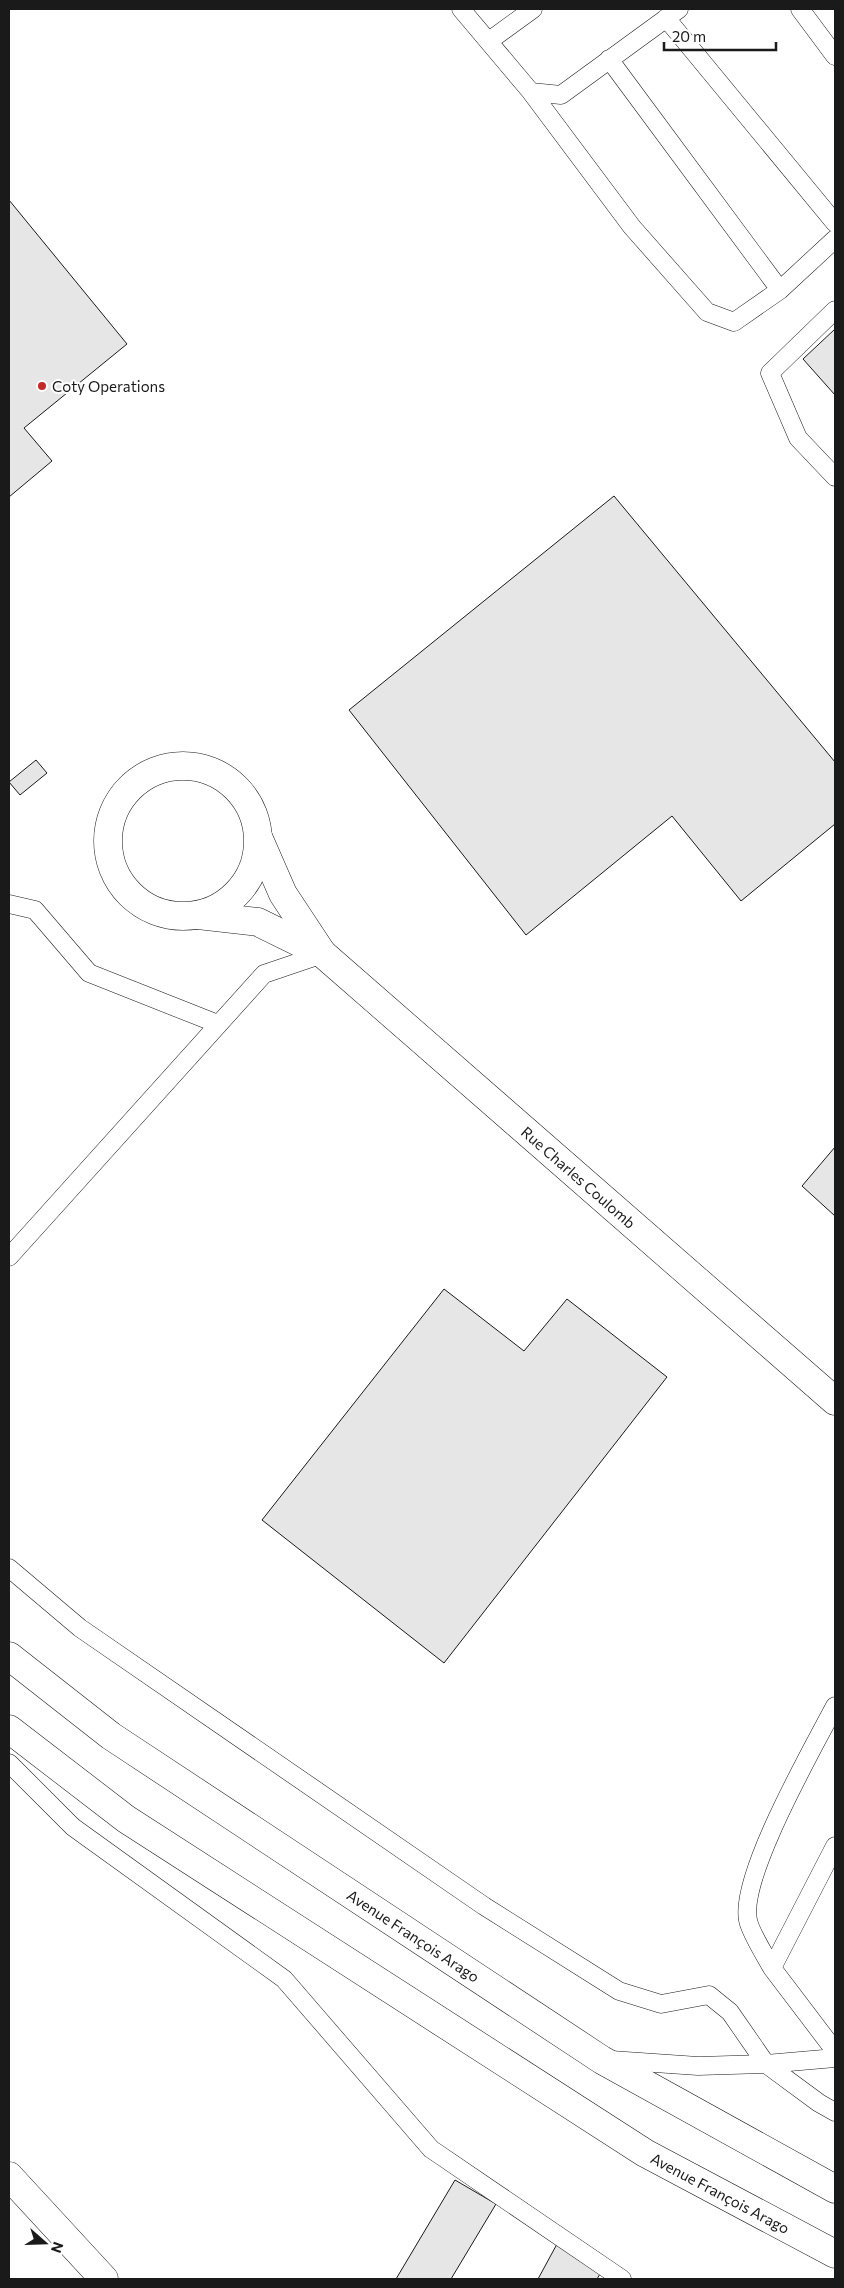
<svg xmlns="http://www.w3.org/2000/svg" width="844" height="2288" viewBox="0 0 844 2288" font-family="Commissioner,sans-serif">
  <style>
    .building { fill: #e6e6e6; stroke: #1a1a1a }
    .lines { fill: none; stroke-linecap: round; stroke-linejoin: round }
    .service-casing { stroke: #1a1a1a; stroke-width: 19 }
    .minor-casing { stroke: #1a1a1a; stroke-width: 29 }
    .primary-casing { stroke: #1a1a1a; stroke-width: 29 }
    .motorway-casing { stroke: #1a1a1a; stroke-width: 29 }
    .service { stroke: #fff; stroke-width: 18 }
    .minor { stroke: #fff; stroke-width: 28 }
    .primary { stroke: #fff; stroke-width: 28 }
    .motorway { stroke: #fff; stroke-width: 28 }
    .poi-dot { fill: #c62828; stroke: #fff; stroke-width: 2 }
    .labels { text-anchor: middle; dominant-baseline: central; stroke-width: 4; stroke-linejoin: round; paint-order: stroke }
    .poi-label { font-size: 15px; fill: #1a1a1a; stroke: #fff; text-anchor: start }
    .street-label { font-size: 15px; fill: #1a1a1a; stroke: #fff }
  </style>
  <rect width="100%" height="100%" fill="#fff"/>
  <path class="building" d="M9 200 127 344 24 428 52 461 9 497Z
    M835 329V395L803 359Z
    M614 496 835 762V824L741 901 672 816 526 935 349 710Z
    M36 760 47 773 20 795 9 782Z
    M835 1147V1216L802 1186Z
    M444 1289 524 1351 567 1299 667 1377 444 1663 262 1520Z
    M455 2180 496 2204 451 2279H396Z
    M557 2244 603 2269 597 2279H538Z"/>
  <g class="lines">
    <g class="service-casing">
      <path id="service" d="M461 9 531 92 561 95 679 9
        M800 9 835 56
        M666 18 835 223
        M489 41 533 9
        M609 59 780 290
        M531 92 632 227 707 312 734 322 780 290 835 239
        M835 310 770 373 798 438 835 477
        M9 904 35 910 89 973 218 1024
        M9 1257 264 974 323 954
        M9 1568 80 1628 484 1906 619 1991 661 2004 709 1995 730 2012 766 2064 819 2103 835 2112
        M9 1763 73 1827 284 1979 431 2149 622 2279
        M835 1846 772 1968 835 2051
        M772 1968C766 1957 750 1932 748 1920 739 1877 813 1748 835 1706
        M611 2060 698 2066 766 2064 835 2058"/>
    </g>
    <g class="minor-casing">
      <g id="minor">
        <circle cx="183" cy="841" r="75"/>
        <path d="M259 839 283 894 322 953"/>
        <path id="s1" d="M198 915 258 922 323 954 835 1401"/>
      </g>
    </g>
    <g class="primary-casing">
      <g id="primary">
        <path id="s2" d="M9 1656 111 1736 602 2060 835 2189"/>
        <path id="s3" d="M9 1729 126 1819 645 2153 835 2254"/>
      </g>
    </g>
    <g class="motorway-casing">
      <path id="motorway" d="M9 2176 104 2279"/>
    </g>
    <use href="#service" class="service"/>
    <use href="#minor" class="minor"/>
    <use href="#primary" class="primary"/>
    <use href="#motorway" class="motorway"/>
  </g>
  <circle class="poi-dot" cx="42" cy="386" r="5"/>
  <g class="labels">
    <g class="poi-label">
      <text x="52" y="386">Coty Operations</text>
    </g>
    <g class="street-label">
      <text stroke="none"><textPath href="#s1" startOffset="472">Rue Charles Coulomb</textPath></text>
      <text stroke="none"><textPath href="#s2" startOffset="492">Avenue François Arago</textPath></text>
      <text stroke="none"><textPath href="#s3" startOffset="850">Avenue François Arago</textPath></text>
    </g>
  </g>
  <rect width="844" height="2288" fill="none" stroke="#1a1a1a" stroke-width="20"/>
  <g transform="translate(45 2243) rotate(110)" stroke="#ffffff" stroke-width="4" paint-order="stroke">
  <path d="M0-4L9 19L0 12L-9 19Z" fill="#1a1a1a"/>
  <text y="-8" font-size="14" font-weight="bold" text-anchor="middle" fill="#1a1a1a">N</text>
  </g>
  <path d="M664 42v8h112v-8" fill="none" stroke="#1a1a1a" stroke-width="2.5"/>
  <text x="672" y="42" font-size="15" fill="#1a1a1a" stroke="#ffffff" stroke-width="4" paint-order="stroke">20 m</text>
</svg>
